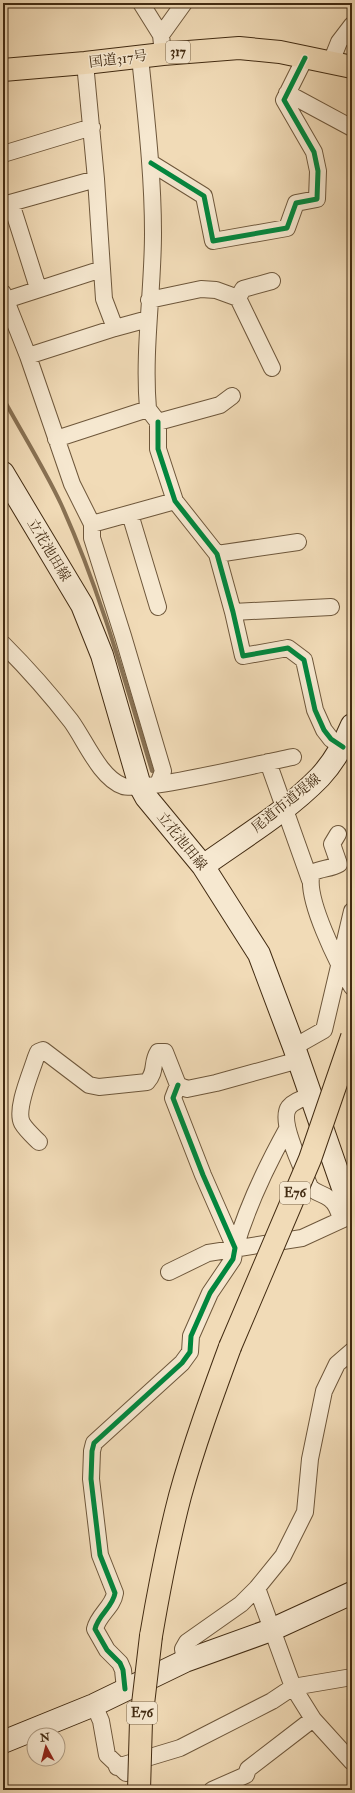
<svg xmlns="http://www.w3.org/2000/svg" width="355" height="1793" viewBox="0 0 355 1793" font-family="'IM FELL Double Pica','Noto Serif JP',serif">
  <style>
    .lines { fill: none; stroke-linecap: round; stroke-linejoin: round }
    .stream { stroke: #887153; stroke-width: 4 }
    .street-casing { stroke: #6e573b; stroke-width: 18 }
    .secondary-casing { stroke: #422b12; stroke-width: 24 }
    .highway-casing { stroke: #422b12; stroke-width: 24 }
    .street { stroke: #f6e8d0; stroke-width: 16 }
    .secondary { stroke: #f6e8d0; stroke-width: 22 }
    .highway { stroke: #f1dbb7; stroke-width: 22 }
    .highway-bridge-casing { stroke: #422b12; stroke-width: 24; stroke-linecap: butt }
    .highway-bridge { stroke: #f1dbb7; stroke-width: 22 }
    .cycleway-casing { stroke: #f6e8d0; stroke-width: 8 }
    .cycleway { stroke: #00873e; stroke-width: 5 }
    .labels { text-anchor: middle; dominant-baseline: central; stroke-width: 3; stroke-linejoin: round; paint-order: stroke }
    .shield { fill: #f6e8d0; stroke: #78644b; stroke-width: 1 }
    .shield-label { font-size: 13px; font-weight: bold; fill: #422b12 }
    .street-label { font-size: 14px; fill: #422b12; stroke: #f6e8d0 }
  </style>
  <rect width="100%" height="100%" fill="#f1dbb7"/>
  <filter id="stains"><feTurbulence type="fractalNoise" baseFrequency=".005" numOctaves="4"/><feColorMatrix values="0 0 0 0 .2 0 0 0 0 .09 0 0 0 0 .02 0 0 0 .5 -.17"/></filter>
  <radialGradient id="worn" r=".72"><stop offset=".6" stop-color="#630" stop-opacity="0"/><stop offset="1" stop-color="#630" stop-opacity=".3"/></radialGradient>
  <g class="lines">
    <path class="stream" d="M3 398C22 433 44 468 61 504 100 590 125 681 152 771"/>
    <g class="street-casing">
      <path id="street" d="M141 3 161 35
        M163 54 161 35 184 3
        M140 57C146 116 153 174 153 233 153 292 143 350 148 409
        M331 62 339 42 352 25
        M85 63 96 179 104 299 115 328
        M287 93 352 128
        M3 154 92 127
        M151 163 204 196 213 241 287 228 296 203 317 199 318 171 314 152 284 100 305 58
        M11 203 38 288
        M3 205 96 179
        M3 293 28 356 72 484 92 524
        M238 298 243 289 272 281
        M6 300 102 269
        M149 300 201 289 216 290 238 298 272 368
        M28 356 115 328 148 319
        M158 422V449L175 501 217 554 233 612 243 656 288 648 304 660 315 710 324 730 331 739 343 747
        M56 439 148 409 158 422 220 405 232 396
        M130 514 158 607
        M217 554 298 542
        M233 612 331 607
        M3 644C27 668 50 694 71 721 85 740 100 778 123 786 141 793 266 762 293 757
        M268 762 310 880
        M158 784 163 771 123 636 92 538V524L175 501
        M338 834 332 844 339 864C331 869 321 868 312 873 304 897 339 966 352 987
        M294 1047 324 1030 352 911
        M311 1096C303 1098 294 1101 289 1107 278 1121 304 1172 310 1187 316 1194 323 1193 330 1199 337 1204 339 1212 341 1219
        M39 1142C33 1136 26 1130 22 1123 15 1109 31 1073 36 1057L38 1052 43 1050 89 1085 99 1087 147 1082C157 1071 151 1063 158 1052H165L178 1085 187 1089 216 1083 299 1060
        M235 1248C247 1207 266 1167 287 1129
        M169 1272 208 1253 302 1238 352 1215
        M257 1588 293 1687 313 1719 352 1762
        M185 1661 183 1649 187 1642 241 1604 257 1588 283 1556 305 1512 310 1459 324 1391 337 1364 352 1351
        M125 1689 123 1670 120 1663 107 1650 95 1629C98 1615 113 1607 115 1593L100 1555 91 1479 92 1451 94 1443 182 1363 190 1352 191 1336 210 1293 233 1259 235 1248 203 1175 173 1098 178 1085
        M94 1705 101 1721 107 1755 126 1773
        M117 1767 180 1748 272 1701 293 1687 352 1677
        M212 1790 246 1775 248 1769 313 1719"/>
    </g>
    <g class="secondary-casing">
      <path id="secondary" d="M3 473 82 605 102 655 140 786 146 797 203 866 259 954 294 1047 352 1214
        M203 866C242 838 286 812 320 777 334 762 344 744 352 725
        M3 1742 94 1705 185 1661 271 1630 352 1593"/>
    </g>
    <g class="highway-casing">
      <path id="highway" d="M3 70 85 63 163 54 239 48 280 52 352 67
        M151 1636C159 1589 168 1542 180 1496 194 1445 212 1396 230 1347"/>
    </g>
    <use href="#street" class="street"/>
    <use href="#secondary" class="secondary"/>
    <use href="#highway" class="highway"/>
    <g class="highway-bridge-casing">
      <path id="highway-bridge" d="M230 1347 310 1159 352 1037
        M139 1790 141 1721 151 1636"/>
    </g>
    <use href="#highway-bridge" class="highway-bridge"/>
    <g class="cycleway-casing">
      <path id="cycleway" d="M151 163 204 196 213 241 287 228 296 203 317 199 318 171 314 152 284 100 305 58
        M158 422V449L175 501 217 554 233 612 243 656 288 648 304 660 315 710 324 730 331 739 343 747
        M125 1689 123 1670 120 1663 107 1650 95 1629C98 1615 113 1607 115 1593L100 1555 91 1479 92 1451 94 1443 182 1363 190 1352 191 1336 210 1293 233 1259 235 1248 203 1175 173 1098 178 1085"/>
    </g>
    <use href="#cycleway" class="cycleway"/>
  </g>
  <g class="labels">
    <g class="shield">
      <rect x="166" y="41" width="24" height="22" rx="3"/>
      <rect x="280" y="1182" width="30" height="22" rx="3"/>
      <rect x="127" y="1702" width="30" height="22" rx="3"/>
    </g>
    <g class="shield-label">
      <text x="178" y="52">317</text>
      <text x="295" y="1193">E76</text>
      <text x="142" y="1713">E76</text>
    </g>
    <g class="street-label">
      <text transform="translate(118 59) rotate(-7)">国道317号</text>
      <text transform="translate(49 550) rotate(59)">立花池田線</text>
      <text transform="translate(286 803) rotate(-39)">尾道市道堤線</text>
      <text transform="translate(182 841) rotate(51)">立花池田線</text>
    </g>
  </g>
  <rect width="355" height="1793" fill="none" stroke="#f1dbb7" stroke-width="16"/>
  <rect x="4" y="4" width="347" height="1785" fill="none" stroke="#422b12" stroke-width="2"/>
  <rect x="8" y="8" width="339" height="1777" fill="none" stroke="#422b12"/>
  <g transform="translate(46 1747) rotate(353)"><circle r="19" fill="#f6e8d0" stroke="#ae9c84"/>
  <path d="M0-3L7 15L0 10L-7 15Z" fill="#8f2418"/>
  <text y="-6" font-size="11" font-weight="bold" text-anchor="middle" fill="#422b12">N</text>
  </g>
  <rect width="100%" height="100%" filter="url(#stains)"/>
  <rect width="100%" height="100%" fill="url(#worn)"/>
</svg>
